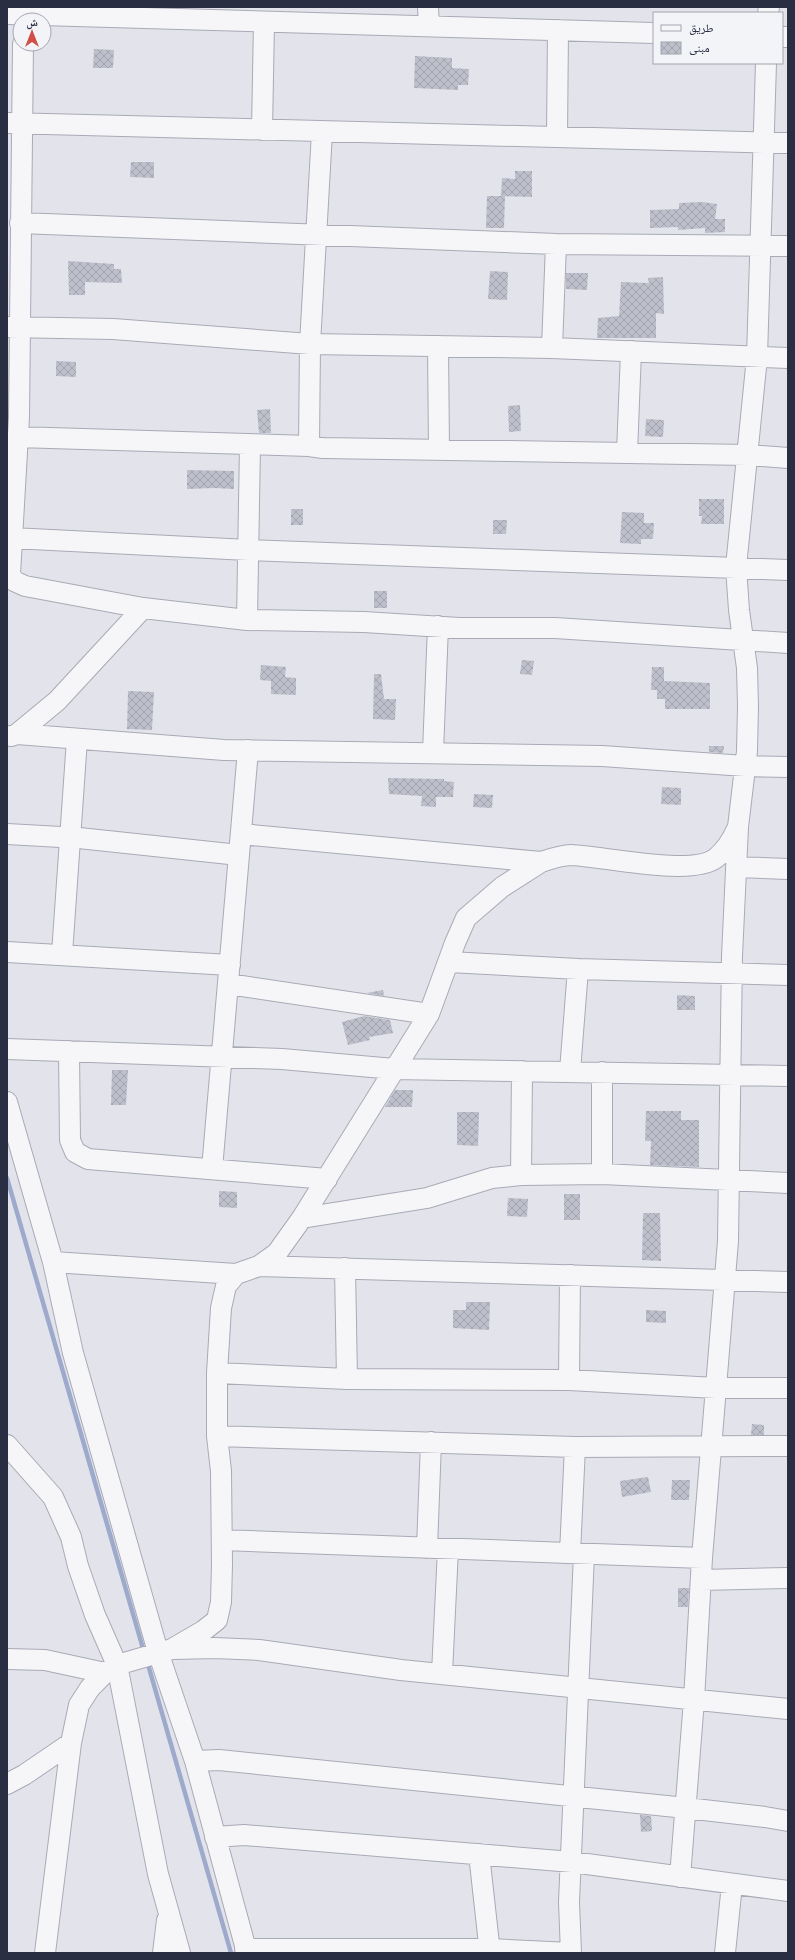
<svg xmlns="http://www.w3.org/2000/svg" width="795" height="1960" viewBox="0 0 795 1960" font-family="'Varela Round','Noto Naskh Arabic',sans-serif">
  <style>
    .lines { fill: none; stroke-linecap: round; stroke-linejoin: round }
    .stream { stroke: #9eaacb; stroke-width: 4.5 }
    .building { fill: url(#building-cross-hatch) }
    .minor-casing { stroke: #a8aab5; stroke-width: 22 }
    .minor { stroke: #f6f6f9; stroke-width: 20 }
  </style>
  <defs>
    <pattern id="building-cross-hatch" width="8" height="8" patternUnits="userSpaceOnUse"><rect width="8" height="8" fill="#bdbfcb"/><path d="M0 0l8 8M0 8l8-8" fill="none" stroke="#a3a4b0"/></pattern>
  </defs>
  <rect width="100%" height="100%" fill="#e3e4eb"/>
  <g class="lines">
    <path class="stream" d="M7 1178 144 1652
      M147 1661 231 1953"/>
  </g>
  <path class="building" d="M94 49 114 50 113 68H93Z
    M415 56 452 58V68L469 69 468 85H458V90L414 88Z
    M131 162H154V178L130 177Z
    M515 171H532V197L501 196 502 178 515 179Z
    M487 196H505L504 228H486Z
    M702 202 717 204 715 219H725V232L705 233V228L678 230V227L650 228V210L679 209V203Z
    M68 261 114 264V269H121L122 283 85 282V295H69Z
    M490 271 508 272 507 300 488 299Z
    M566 273H588L587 290 566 289Z
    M663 277 664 314 656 313V338H597L598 318 619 316 621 282 649 283 648 278Z
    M56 361 76 362V377L56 376Z
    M520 405 521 431 509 432 508 406Z
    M270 409 271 433H259L257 410Z
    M646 419 664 420 663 437 645 436Z
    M187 470 234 471V489L214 488 187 489Z
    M699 499H724V524H701L702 516H699Z
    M291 509H303V525H291Z
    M622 512 644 513V523H654L653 539H641V544L620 543Z
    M493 520H507L506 534H493Z
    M374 591H387V608H374Z
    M522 660 534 661 532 675 520 674Z
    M261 665 286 667 285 677 296 678V695L271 694V681L260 680Z
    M652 667H664V681L710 683V709H665V699H657V690H651Z
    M374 674H381L384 699H396L395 720 373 719Z
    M128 691 154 692 152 730 127 729Z
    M709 746H724L723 753 709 752Z
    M388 778 444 779V781L454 782 453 797H436V807L421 806 422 796 389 794Z
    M662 787 681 788V805L661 804Z
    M474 794 493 795 492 808 473 807Z
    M383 990 384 996 367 993Z
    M677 995 695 996V1010H677Z
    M364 1016 390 1020 393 1033 369 1037 370 1040 348 1045 342 1022Z
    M112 1070H128L126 1105H111Z
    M395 1090H413L412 1107H385Z
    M646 1111H681V1120H699V1167L650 1165 651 1141H645Z
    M457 1112H479L478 1146 457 1145Z
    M219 1191 237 1192V1208L219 1207Z
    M564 1194H580V1220H564Z
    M508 1198 528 1199 527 1217 507 1216Z
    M643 1213H660L661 1261 642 1260Z
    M466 1302H490L489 1330 453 1328V1310H466Z
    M646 1310 666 1311V1323L646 1322Z
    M752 1424 764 1425V1435H751Z
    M648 1477 651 1492 622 1497 620 1481Z
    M672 1480H690L689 1500H671Z
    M678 1588H689L688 1607H678Z
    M640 1815 651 1816 652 1831 641 1832Z"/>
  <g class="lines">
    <g class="minor-casing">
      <path id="minor" d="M428 7 429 26
        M768 13 769 7
        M7 14 654 33
        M782 37H788
        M23 44 19 417 10 574 14 581 25 586 143 608 247 620 364 622 459 628H555L788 643
        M7 123 788 143
        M262 130 264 22
        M557 137 558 30
        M20 223 556 244 788 246
        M7 327 113 329 310 344 552 348 788 358
        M438 346 439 450
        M552 348 556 244
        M17 437 309 446 323 448 748 455 788 458
        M309 446 310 344 322 132
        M627 453 631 351
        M12 538 248 550 788 570
        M247 620 250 445
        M17 734 224 750 602 756 745 766 788 767
        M11 736 17 734 57 701 143 608
        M433 752 438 626
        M7 834 79 838 239 855
        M241 834 541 862C550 859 562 855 571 855 602 856 692 877 716 858 726 850 732 840 737 829
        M736 867 788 869
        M7 952 230 965
        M62 954 77 739
        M449 962 578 969 788 975
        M228 984 429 1014
        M7 1049 282 1059 394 1069 788 1076
        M69 1051 70 1140 75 1152 88 1159 327 1179
        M570 1071 578 969
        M602 1072V1174
        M7 1102 53 1262 73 1353 158 1652 195 1761 247 1953
        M212 1169 248 750
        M521 1175 522 1071
        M302 1218 427 1198 492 1178 521 1175 602 1174 788 1183
        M53 1262 236 1274
        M259 1266 788 1282
        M345 1268 347 1379
        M217 1373 347 1379 569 1380 716 1388H788
        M569 1380 570 1275
        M217 1436 575 1447 788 1446
        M7 1445 53 1497 71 1537 78 1566 95 1615 117 1665 158 1874 180 1953
        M222 1540 702 1558
        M427 1548 431 1442
        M570 1553 575 1447
        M701 1580 788 1578
        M173 1649 215 1648 259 1650 401 1670 788 1709
        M7 1659 45 1660 105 1673
        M442 1673 448 1549
        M195 1761 219 1760 686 1808 765 1817 788 1821
        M7 1784 24 1775 71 1743 79 1705 90 1688 105 1673 117 1665 172 1649 203 1631 217 1620 221 1602 222 1564 221 1471 217 1436V1373L221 1308 226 1286 236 1274 259 1266 277 1253 302 1218 429 1014 455 943 466 918 502 887 541 862
        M215 1837 244 1835 572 1862 788 1891
        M479 1854 490 1953
        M680 1877 694 1700 702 1558 728 1241 732 956 738 827 747 751 748 706 747 668 739 610 736 567 757 357 766 63
        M245 1949H490L571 1953
        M45 1953 71 1743
        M163 1953 167 1920
        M571 1953 569 1902 584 1554
        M725 1953 732 1884"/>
    </g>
    <use href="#minor" class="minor"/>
  </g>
  <rect width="795" height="1960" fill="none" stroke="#2a2e43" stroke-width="16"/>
  <rect x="653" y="12" width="130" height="52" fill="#f3f4f8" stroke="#a3a5b0"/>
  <rect x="661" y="25" width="20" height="6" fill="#f6f6f9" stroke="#a3a5b0"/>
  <text x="689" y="32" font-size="12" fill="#2a2e43">طريق</text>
  <rect x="661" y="42" width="20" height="12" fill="url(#building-cross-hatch)" stroke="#a3a5b0"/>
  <text x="689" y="52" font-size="12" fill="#2a2e43">مبنى</text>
  <g transform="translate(32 32)"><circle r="19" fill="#f3f4f8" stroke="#a3a5b0"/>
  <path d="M0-3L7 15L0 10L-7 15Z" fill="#d05048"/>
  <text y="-6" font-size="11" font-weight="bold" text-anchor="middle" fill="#2a2e43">ش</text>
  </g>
</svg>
